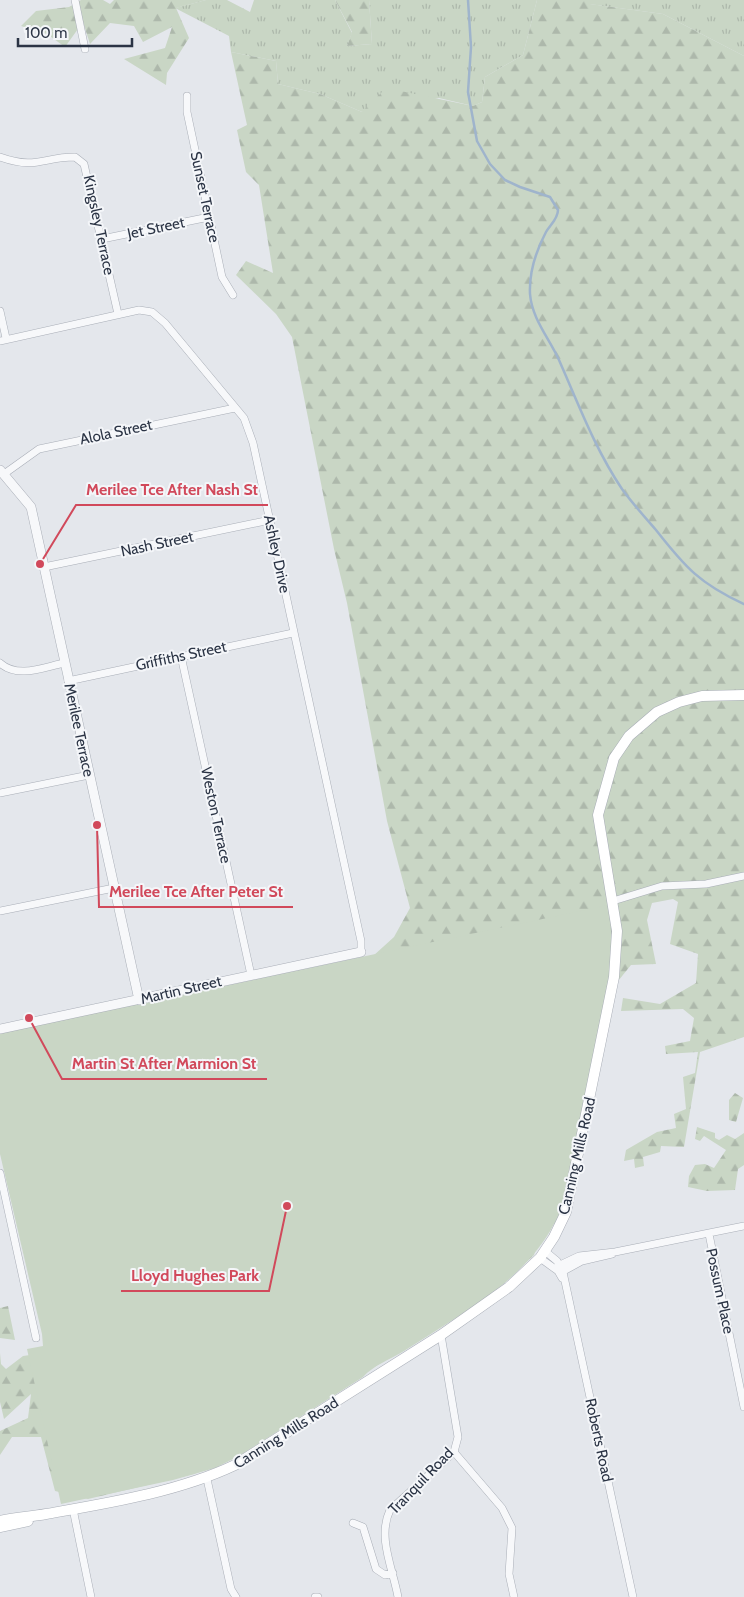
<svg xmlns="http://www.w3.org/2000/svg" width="744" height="1597" viewBox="0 0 744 1597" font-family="Cabin,sans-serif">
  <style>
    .grass { fill: url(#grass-tufts) }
    .forest { fill: url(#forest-firs) }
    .park { fill: #c9d6c5 }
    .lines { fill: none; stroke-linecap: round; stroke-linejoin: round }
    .stream { stroke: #9fb4cc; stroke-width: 2.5 }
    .minor-casing { stroke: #a9aeb7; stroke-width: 8 }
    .tertiary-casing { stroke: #a9aeb7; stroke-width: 10 }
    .secondary-casing { stroke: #a9aeb7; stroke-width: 11 }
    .minor { stroke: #f7f8fa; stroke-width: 7 }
    .tertiary { stroke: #f7f8fa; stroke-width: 9 }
    .secondary { stroke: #fff; stroke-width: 10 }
    .labels { text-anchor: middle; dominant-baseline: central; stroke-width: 4; stroke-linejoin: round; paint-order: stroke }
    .street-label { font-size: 15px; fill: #2b3445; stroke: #f4f6f9 }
    .leader { fill: none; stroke: #d1495b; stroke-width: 2 }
    .callout-dot { fill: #d1495b; stroke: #f4f6f9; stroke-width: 2 }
    .callout-label { font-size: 16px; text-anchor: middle; font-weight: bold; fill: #d1495b; stroke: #f4f6f9; stroke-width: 4; stroke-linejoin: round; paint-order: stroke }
  </style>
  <defs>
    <pattern id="grass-tufts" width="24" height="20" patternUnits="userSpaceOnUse" patternTransform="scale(1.25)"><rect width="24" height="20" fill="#c9d6c5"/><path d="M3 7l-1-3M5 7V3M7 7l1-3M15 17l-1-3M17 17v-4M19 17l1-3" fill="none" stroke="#adb8ab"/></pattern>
    <pattern id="forest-firs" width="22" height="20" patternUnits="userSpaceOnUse" patternTransform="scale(1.25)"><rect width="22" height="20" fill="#c9d6c5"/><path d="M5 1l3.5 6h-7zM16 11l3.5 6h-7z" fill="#adb8ab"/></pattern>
  </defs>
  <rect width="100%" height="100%" fill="#e4e7ec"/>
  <path class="grass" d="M206 0H227L250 12 254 0H335L352 33 347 46 372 44 369 0H537L523 55 485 77 482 102 473 106 439 98 362 112 320 94 278 84 276 61 231 52 229 36 175 8Z
    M589 0H744V56L663 14 589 4Z"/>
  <path class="forest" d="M81 0H103L110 4 114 0H206L176 8 189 38 167 73 166 85 124 59 165 48 172 27 143 42 134 26 110 23 90 44 83 22 65 47 47 34 21 26 36 11 69 7Z
    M335 0H369L372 44 347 46 352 32Z
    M537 0H589L590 4 663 14 744 56V1037L700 1052 684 1147 661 1146 660 1152 643 1157 644 1166 635 1168 634 1159 624 1161 626 1150 657 1132 676 1128 674 1114 686 1109 683 1077 695 1073 698 1052 666 1054 665 1046 690 1041 694 1018 683 1009 621 1011 623 998 660 1004 696 983 698 954 670 944 678 902 673 899 652 903 647 920 656 964 631 965 606 996 534 1255 502 1285 228 1461 194 1474 88 1499 55 1491 41 1437H12L0 1455V1431L28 1418 31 1394 4 1419 0 1402V1353L1 1364 6 1369 23 1356 51 1352 373 956 394 937 410 908 387 821 347 603 334 549 292 337 276 314 236 275 246 261 273 273 259 185 246 172 237 130 247 125 231 52 276 61 278 84 320 94 362 112 386 88 473 106 482 102 485 77 523 55Z
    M735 1093 743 1098 736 1122 729 1120V1100Z
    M697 1127 715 1133V1138L719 1140 727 1135 735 1139 744 1133V1165L738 1169 735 1190 707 1191 688 1187 689 1176 695 1165 705 1164 714 1168 726 1150 704 1136 700 1141 695 1139Z
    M8 1306 15 1340 0 1338V1308Z"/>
  <path class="park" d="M609 905 612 945 610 972 570 1187 556 1225 554 1224C523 1283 457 1316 404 1351 389 1360 374 1365 363 1377L239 1456 215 1468 173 1480 61 1504 27 1349 43 1346 42 1334 0 1154V1033Z"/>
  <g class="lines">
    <path class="stream" d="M468 0 471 47 468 92 477 141 490 164 505 180 520 187 550 197 558 210C558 219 550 225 546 232 536 251 529 273 530 294 532 319 549 338 559 360 578 403 595 449 622 489 632 503 644 516 656 530 685 567 700 584 744 604"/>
    <g class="minor-casing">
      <path id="minor" d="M75 0 85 49
        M187 96V112L222 277 233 295
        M0 157C37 170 42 157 75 157L84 164 118 314
        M102 239 209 217
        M0 311 6 338
        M0 341 139 310 152 312 165 323 244 418 253 443 361 941V952
        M4 474 39 449 235 408
        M44 567 270 520
        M181 656 251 975
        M0 663C18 679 44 667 64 663
        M68 681 293 633
        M0 793 89 775
        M613 901 662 886 706 884 744 876
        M0 911 114 888
        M0 1173 36 1338
        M709 1234 744 1407
        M545 1251 557 1261 563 1272 633 1597
        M540 1258 558 1271 562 1278
        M560 1265 579 1256 615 1252 744 1226
        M560 1273 582 1261 612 1254
        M454 1452 502 1508 512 1528 509 1574 514 1597
        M207 1479 231 1589 236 1597
        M73 1509 91 1597
        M353 1523 363 1527 376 1569 385 1575 393 1573
        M315 1597H318
        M398 1597C393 1569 377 1537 390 1510L454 1452 458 1437 441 1335"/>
    </g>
    <g class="tertiary-casing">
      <path id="tertiary" d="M0 470 31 507 139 1000
        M0 1029 361 952"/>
    </g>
    <g class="secondary-casing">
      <path id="secondary" d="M0 1521C15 1517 30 1517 46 1514 108 1503 178 1492 235 1465L441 1335 509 1287 540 1258 554 1237 566 1212 614 977 617 931 598 815 614 758 629 736 657 712 679 702 702 696 744 695
        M0 1527 28 1521"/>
    </g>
    <use href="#minor" class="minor"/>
    <use href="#tertiary" class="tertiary"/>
    <use href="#secondary" class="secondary"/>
  </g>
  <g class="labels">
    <g class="street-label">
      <text transform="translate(205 197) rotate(78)">Sunset Terrace</text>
      <text transform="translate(99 225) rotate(78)">Kingsley Terrace</text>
      <text transform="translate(156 228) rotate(-12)">Jet Street</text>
      <text transform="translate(116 432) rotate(-12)">Alola Street</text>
      <text transform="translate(157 544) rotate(-12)">Nash Street</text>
      <text transform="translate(277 554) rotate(78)">Ashley Drive</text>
      <text transform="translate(181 656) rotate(-12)">Griffiths Street</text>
      <text transform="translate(79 730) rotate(78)">Merilee Terrace</text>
      <text transform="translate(216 815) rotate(78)">Weston Terrace</text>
      <text transform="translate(181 990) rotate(-13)">Martin Street</text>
      <text transform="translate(577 1156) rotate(-77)">Canning Mills Road</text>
      <text transform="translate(720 1291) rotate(78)">Possum Place</text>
      <text transform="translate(286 1433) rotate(-32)">Canning Mills Road</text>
      <text transform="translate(599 1440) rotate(78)">Roberts Road</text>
      <text transform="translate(421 1481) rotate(-46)">Tranquil Road</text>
    </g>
  </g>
  <path class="leader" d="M40 564L76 505H268M97 825L99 907H293M29 1018L62 1079H267M287 1206L269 1291H121"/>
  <g class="callout-dot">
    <circle cx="40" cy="564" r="5"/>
    <circle cx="97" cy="825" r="5"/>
    <circle cx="29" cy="1018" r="5"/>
    <circle cx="287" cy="1206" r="5"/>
  </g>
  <g class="callout-label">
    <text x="172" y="495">Merilee Tce After Nash St</text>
    <text x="196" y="897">Merilee Tce After Peter St</text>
    <text x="164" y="1069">Martin St After Marmion St</text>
    <text x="195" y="1281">Lloyd Hughes Park</text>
  </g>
  <path d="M18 38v8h114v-8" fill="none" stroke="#2b3445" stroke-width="2.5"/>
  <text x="25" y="38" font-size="15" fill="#2b3445" stroke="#f4f6f9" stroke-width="4" paint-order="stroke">100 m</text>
</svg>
